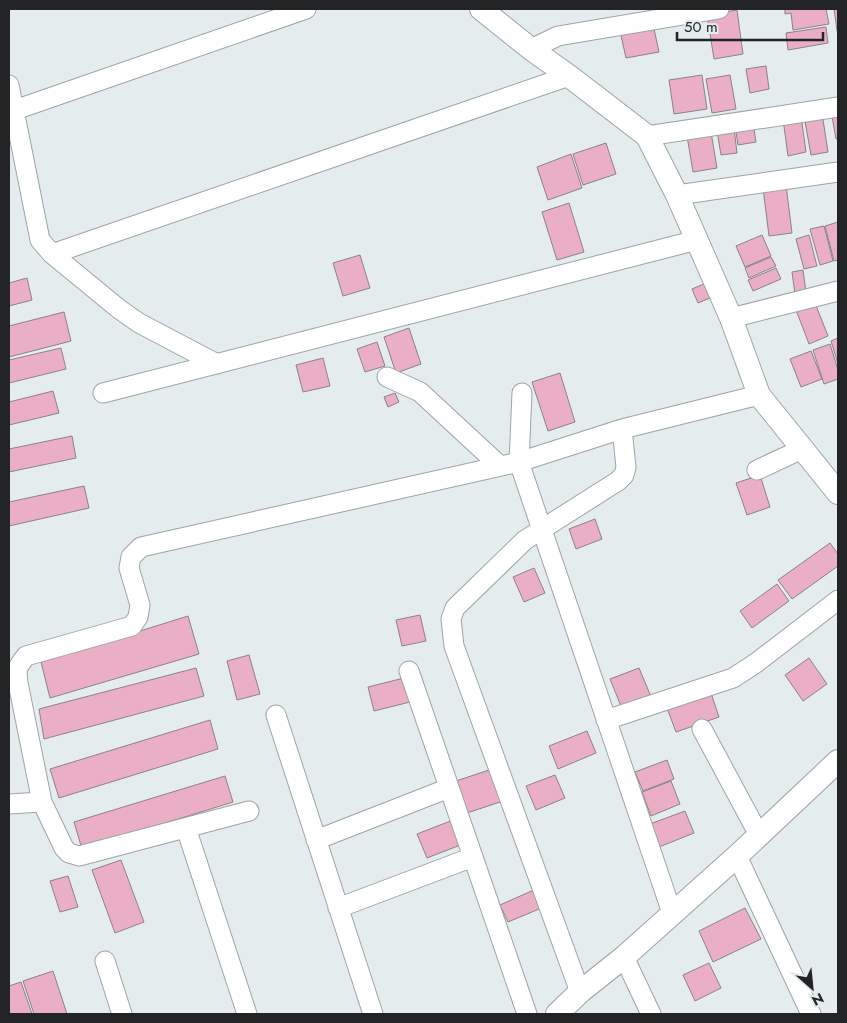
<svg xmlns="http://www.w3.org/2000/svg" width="847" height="1023" viewBox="0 0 847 1023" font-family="Jost,sans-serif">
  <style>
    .building { fill: #eaafc5; stroke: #8a8385 }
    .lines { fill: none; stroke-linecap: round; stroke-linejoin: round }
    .minor-casing { stroke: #9da4a6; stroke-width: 21 }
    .tertiary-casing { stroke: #9da4a6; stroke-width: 24 }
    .minor { stroke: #fff; stroke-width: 19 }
    .tertiary { stroke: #fff; stroke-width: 22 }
  </style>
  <rect width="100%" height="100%" fill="#e4eced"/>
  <path class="building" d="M785 9H826L829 24 793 30 791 13 785 14Z
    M834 9H838V37Z
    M737 10 743 54 714 59 707 15Z
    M653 24 659 52 626 58 620 31Z
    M826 27 828 43 788 50 786 33Z
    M766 66 769 89 750 93 746 69Z
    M702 75 707 109 674 114 669 80Z
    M730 75 736 109 712 113 706 79Z
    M838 110V139H836L831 111Z
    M822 113 828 152 811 155 804 116Z
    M801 116 806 152 788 156 783 119Z
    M753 123 756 142 738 145 735 126Z
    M734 128 737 153 721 155 717 131Z
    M711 132 717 168 693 172 687 136Z
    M606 143 616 174 583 185 573 154Z
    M571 154 582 188 548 200 537 167Z
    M786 185 792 233 769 236 763 188Z
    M569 203 584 252 557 260 542 212Z
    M838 222V260L834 261 825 226Z
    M824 226 833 261 820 265 810 229Z
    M762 235 771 256 745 267 736 246Z
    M809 235 817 266 804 269 796 239Z
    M360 255 370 288 343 296 333 263Z
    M771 257 776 266 749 278 745 268Z
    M776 268 781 279 753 291 748 280Z
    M803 270 806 292 795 294 792 272Z
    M27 278 32 300 9 306V283Z
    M704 284 710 298 698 303 692 289Z
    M815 303 828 336 809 344 796 310Z
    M64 312 71 341 9 357V326Z
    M409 328 421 364 396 373 384 337Z
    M838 338V364L831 341Z
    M377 342 385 366 365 372 357 349Z
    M830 344 838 370V379L824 384 813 350Z
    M61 348 66 369 9 383V360Z
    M811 351 822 379 801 387 790 359Z
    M323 358 330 386 303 392 296 365Z
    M560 373 575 422 548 431 532 382Z
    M53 391 59 413 9 425V402Z
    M395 393 399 402 388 407 384 397Z
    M72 436 76 458 9 472V449Z
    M760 475 770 507 747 515 736 483Z
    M84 486 89 508 9 526V502Z
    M595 519 602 539 576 549 569 529Z
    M830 543 838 554V566L792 599 778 580Z
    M534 568 545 593 524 602 513 577Z
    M777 584 789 601 752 628 740 611Z
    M420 615 426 641 402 646 396 620Z
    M188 616 199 654 50 698 41 662Z
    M249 655 260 694 237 700 227 661Z
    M809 658 827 684 803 701 785 675Z
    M196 668 204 696 44 739 39 709Z
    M639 668 652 699 623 711 610 679Z
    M404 678 410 702 374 711 368 687Z
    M711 693 719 717 676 732 667 708Z
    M210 720 218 749 59 798 50 769Z
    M587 731 596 753 558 769 549 746Z
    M667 760 674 779 643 791 635 772Z
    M492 769 503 801 467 813 456 781Z
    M555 775 565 798 536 810 526 786Z
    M225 776 233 802 82 849 74 822Z
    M671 781 680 804 651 816 642 792Z
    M685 811 694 833 659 847 650 824Z
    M453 820 463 844 427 858 417 834Z
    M121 860 144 922 115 933 92 870Z
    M68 876 78 907 60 912 50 881Z
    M536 889 544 907 508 922 500 905Z
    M745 908 761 939 713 962 699 931Z
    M709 963 721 988 695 1001 683 975Z
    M53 971 67 1014H34L23 981Z
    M21 982 32 1014H9V986Z"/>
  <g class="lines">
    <g class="minor-casing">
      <path id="minor" d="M531 49 558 36 719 9
        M9 85 40 240 52 254 119 309 139 323 217 364
        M9 112 306 9
        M647 136 838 107
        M677 195 838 172
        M52 254 569 76
        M731 318 838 291
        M387 377 420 392 500 466
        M103 393 697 240
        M522 393 519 462 672 913
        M757 470 802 449
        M409 671 527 1014
        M276 715 373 1014
        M606 720 733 678 756 663 838 600
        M702 729 759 835
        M9 804 42 802
        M249 811 79 856 69 853 64 848 42 802 18 683C16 669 17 667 26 656L132 626 138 617 140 605 129 568 131 557 141 547 519 462 622 429 759 395
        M186 828 247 1014
        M316 840 449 788
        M737 856 811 1014
        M338 908 473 857
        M624 957 651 1014
        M105 961 122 1014
        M580 992 454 646 451 619 455 608 525 540 618 481 624 475 626 467 622 429"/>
    </g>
    <g class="tertiary-casing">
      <path id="tertiary" d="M481 9 531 49 569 76 647 136 677 195 731 318 759 395 838 493
        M557 1014 580 992 624 957 737 856 838 761"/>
    </g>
    <use href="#minor" class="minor"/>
    <use href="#tertiary" class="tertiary"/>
  </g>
  <rect width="847" height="1023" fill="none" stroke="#222425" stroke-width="20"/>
  <g transform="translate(812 988) rotate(153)" stroke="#e4eced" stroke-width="4" paint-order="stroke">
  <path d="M0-4L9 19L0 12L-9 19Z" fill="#222425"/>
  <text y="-8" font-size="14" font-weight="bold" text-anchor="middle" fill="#222425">N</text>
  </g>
  <path d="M677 32v8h146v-8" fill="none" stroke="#222425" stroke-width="2.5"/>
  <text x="684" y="32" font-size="15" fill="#222425" stroke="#e4eced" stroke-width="4" paint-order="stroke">50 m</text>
</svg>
